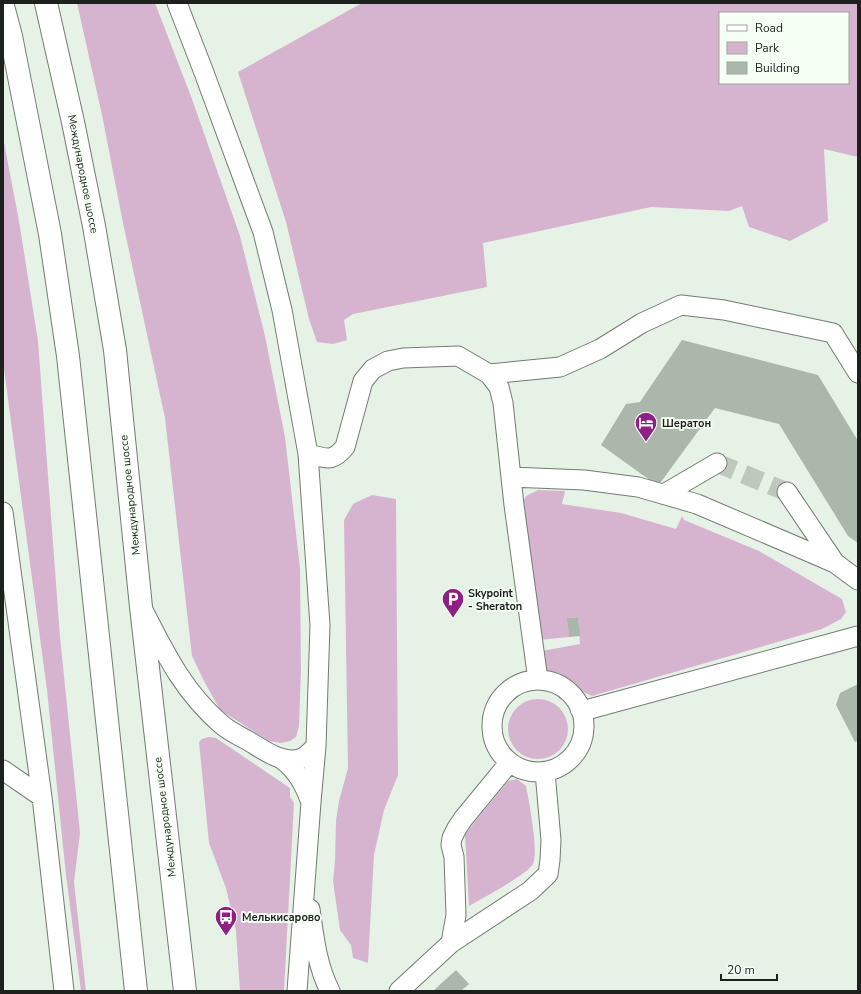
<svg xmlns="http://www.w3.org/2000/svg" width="861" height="994" viewBox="0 0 861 994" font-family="'Nunito Sans',sans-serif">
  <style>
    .green { fill: #d6b4d0; fill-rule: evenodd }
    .building { fill: #abb7ab }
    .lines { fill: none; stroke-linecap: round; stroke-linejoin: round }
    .minor-tunnel { stroke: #bec8bd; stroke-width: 19; stroke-dasharray: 19 10; stroke-linecap: butt }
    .minor-casing { stroke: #727d72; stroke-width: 21 }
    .highway-casing { stroke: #727d72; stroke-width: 24 }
    .minor { stroke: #fff; stroke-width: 19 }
    .highway { stroke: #fff; stroke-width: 22 }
    .labels { text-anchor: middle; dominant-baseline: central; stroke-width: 4; stroke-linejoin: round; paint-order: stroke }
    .street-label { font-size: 11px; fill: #1d211d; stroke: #f5fff4 }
    .poi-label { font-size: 11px; font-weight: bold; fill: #1d211d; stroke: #f5fff4; text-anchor: start }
  </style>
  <rect width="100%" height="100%" fill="#e6f2e5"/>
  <path class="green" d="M77 3H155L192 99 240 236 265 336 285 437 300 568 301 670 299 726 296 737 290 741 281 743 269 741 220 710 204 681 192 656 165 418 123 223 102 115Z
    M362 3H858V157L824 149 828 221 790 241 749 227 742 206 729 211 651 207 483 243 487 287 353 314 344 320 347 340 333 344 317 342 309 319 286 222 238 72ZM720 13H848V83H720Z
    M3 137 19 221 38 341 60 637 80 833 74 882 86 991H81L66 875 47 690 3 362Z
    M538 490 565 491 562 504 621 513 676 529 682 516 684 520 759 551 842 599 846 612 841 619 822 629 592 696 576 689 565 679 549 675 545 670 542 651 580 644 578 617 568 618 569 637 539 640 522 505 526 496Z
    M372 495 396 499 398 775 384 810 374 855 368 963 353 958 351 945 340 930 333 881 335 861 336 821 339 801 348 768 344 520 353 504Z
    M508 729a30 30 0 1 1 60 0a30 30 0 1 1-60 0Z
    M209 737 216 738 290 788V797L294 803 284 991H240L236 931 226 888 209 843 199 742 202 739Z
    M517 779 526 786C529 802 539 852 533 864 528 874 481 899 469 906L465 834 508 781Z"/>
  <path class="building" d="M682 340 818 375 858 441V543L848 536 779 424 715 408 658 486 601 445 626 404 640 402Z
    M578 617 580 636 569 637 567 618Z
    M858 684V741L855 742 836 705 840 693Z
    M456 970 469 984 461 991H433Z"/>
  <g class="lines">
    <path class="minor-tunnel" d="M717 463 787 492"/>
    <g class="minor-casing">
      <path id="minor" d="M177 3 203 70 263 232 282 310 308 454 320 625 316 746 311 802 297 991
        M489 374 560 367 600 349 642 323 681 305 724 310 833 333 858 373
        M308 454C326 458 332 463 345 447L363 381 373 369 388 361 403 358 458 356 489 374 499 387 503 403 514 505 538 680
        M511 477 584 480 638 487 697 504 835 563 858 580
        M787 492 835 563
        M664 494 717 463
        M3 512 42 797 64 991
        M144 612C166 655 184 692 221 724 230 732 242 737 252 743 266 752 285 765 302 758 307 756 312 750 316 746
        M492 726a46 46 0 1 1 92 0a46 46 0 1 1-92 0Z
        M580 709 586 710 858 636
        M283 760C297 771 304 784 310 800
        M3 770 42 797
        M310 909C314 937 317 966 330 991
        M451 943 456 915 454 857 451 845 452 838 457 828 463 819 509 763
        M399 991 451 943 530 891 548 874 550 860 551 840 545 772"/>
    </g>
    <g class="highway-casing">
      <path id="highway" d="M46 3 73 122 94 226 115 350 141 607 185 991
        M3 6 11 36 50 234 68 356 136 991"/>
    </g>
    <use href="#minor" class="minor"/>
    <use href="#highway" class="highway"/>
  </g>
  <defs>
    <g id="hotel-pin" transform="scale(1.15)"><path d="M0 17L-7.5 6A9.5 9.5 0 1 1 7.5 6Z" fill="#8e2083" stroke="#f5fff4"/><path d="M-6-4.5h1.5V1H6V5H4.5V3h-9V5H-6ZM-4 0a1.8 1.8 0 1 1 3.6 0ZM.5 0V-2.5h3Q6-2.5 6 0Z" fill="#fff"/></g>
    <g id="parking-pin" transform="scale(1.15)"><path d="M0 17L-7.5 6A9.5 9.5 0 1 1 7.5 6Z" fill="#8e2083" stroke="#f5fff4"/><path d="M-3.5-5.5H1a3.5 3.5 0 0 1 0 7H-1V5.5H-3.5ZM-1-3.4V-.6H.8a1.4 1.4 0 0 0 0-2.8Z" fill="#fff"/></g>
    <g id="bus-pin" transform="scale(1.15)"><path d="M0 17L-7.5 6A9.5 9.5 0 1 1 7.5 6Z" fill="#8e2083" stroke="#f5fff4"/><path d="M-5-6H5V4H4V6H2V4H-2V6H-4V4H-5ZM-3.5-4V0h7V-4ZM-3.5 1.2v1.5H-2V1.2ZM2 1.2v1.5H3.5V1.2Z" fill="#fff"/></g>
  </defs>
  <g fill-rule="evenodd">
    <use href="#hotel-pin" x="646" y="423"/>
    <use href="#parking-pin" x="453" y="599"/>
    <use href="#bus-pin" x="226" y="917"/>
  </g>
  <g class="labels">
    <g class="street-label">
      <text transform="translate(83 174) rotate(79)">Международное шоссе</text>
      <text transform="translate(130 495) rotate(-96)">Международное шоссе</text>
      <text transform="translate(165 817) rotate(-97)">Международное шоссе</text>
    </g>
    <g class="poi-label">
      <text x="662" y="423">Шератон</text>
      <text x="468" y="593">Skypoint<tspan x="468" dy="13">- Sheraton</tspan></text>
      <text x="242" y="917">Мелькисарово</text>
    </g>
  </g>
  <rect width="861" height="994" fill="none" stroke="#1d211d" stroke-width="8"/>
  <rect x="719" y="12" width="130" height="72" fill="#f5fff4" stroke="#9fa69e"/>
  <rect x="727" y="25" width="20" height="6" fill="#ffffff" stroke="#9fa69e"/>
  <text x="755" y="32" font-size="12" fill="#1d211d">Road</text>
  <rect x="727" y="42" width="20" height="12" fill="#d6b4d0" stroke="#9fa69e"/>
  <text x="755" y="52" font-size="12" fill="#1d211d">Park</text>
  <rect x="727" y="62" width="20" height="12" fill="#abb7ab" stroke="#9fa69e"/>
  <text x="755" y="72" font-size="12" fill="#1d211d">Building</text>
  <path d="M721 974v6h56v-6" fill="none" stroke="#1d211d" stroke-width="2"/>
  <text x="727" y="974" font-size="12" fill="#1d211d" stroke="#f5fff4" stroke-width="3" paint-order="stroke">20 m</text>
</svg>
